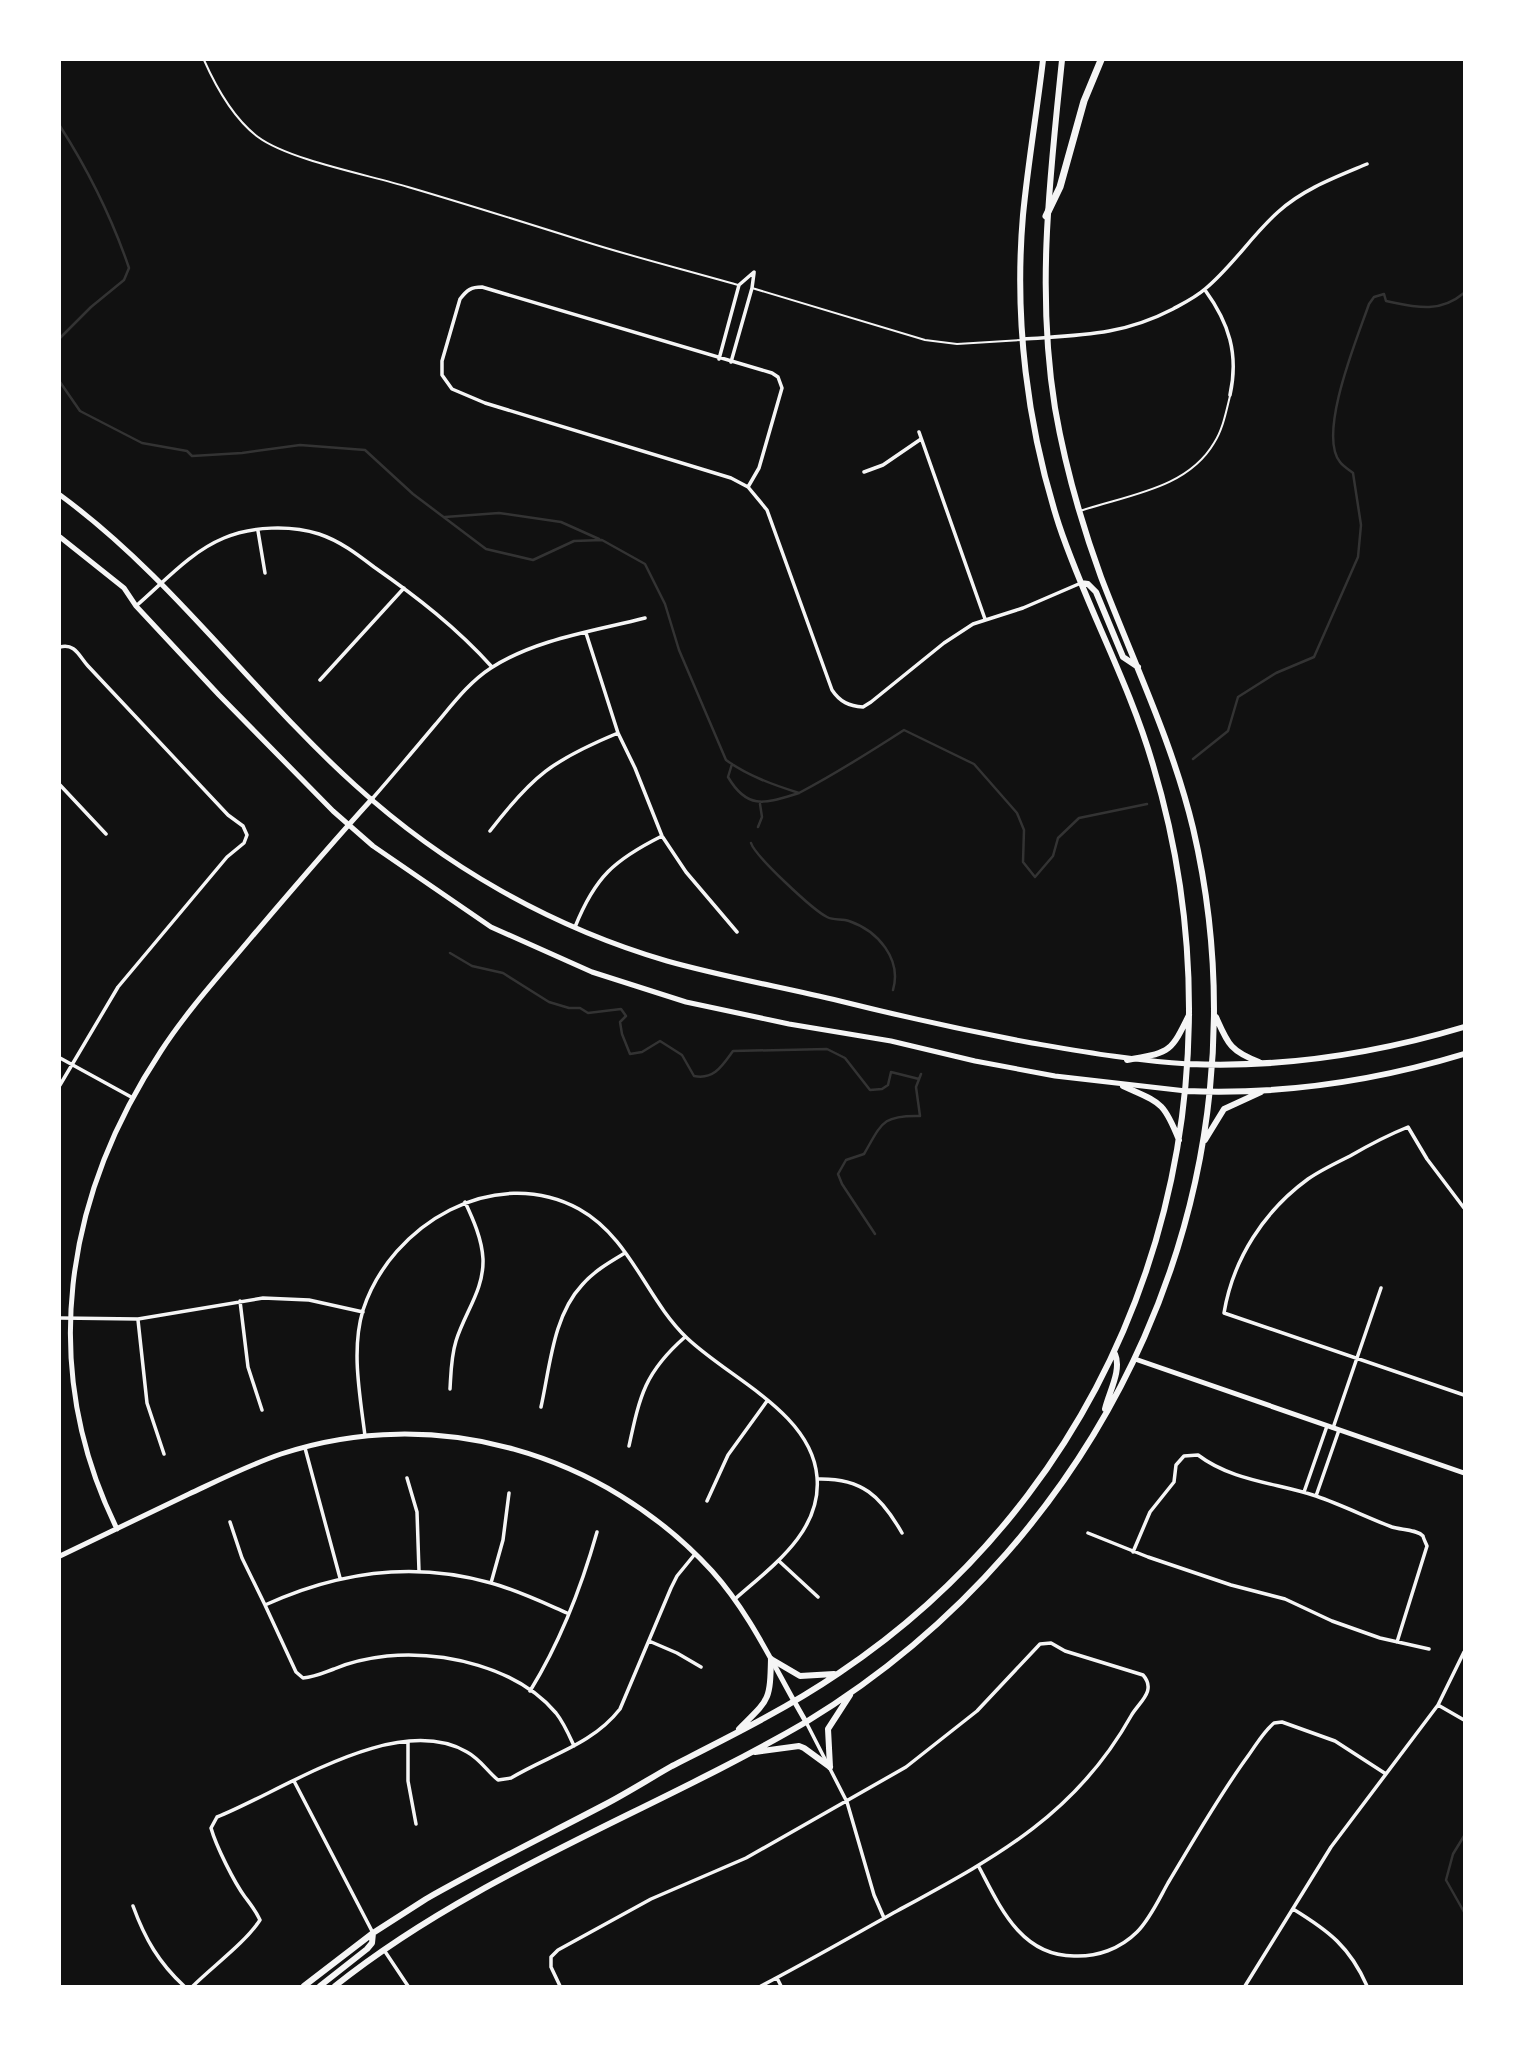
<svg xmlns="http://www.w3.org/2000/svg" width="1524" height="2046" viewBox="0 0 1524 2046" font-family="'DM Sans',sans-serif">
  <style>
    .lines { fill: none; stroke-linecap: round; stroke-linejoin: round }
    .stream { stroke: #333; stroke-width: 2.5 }
    .service { stroke: #f5f5f5; stroke-width: 2 }
    .minor { stroke: #f5f5f5; stroke-width: 3.5 }
    .tertiary { stroke: #f5f5f5; stroke-width: 5 }
    .secondary { stroke: #f5f5f5; stroke-width: 5 }
    .primary { stroke: #f5f5f5; stroke-width: 6 }
    .motorway { stroke: #f5f5f5; stroke-width: 7 }
  </style>
  <rect width="100%" height="100%" fill="#111"/>
  <g class="lines">
    <path class="stream" d="M60 126C88 170 112 218 129 268L124 280 91 307 60 338
      M60 382 80 411 142 443 187 451 192 456 242 453 300 445 365 450 413 494 486 549 533 560 574 541 602 540 645 564 665 604 679 650 726 760C748 776 774 785 799 793 835 774 870 752 904 730L974 764 1017 813 1024 830 1023 862 1035 877 1053 856 1058 838 1079 818 1147 804
      M445 517 499 513 561 522 599 539
      M1193 759 1228 731 1238 697 1276 673 1314 657 1358 557 1361 525 1353 473C1349 470 1343 466 1340 462 1317 434 1358 336 1369 304L1374 297 1384 294 1386 301C1415 307 1439 314 1464 293
      M732 764 728 777C748 811 766 803 799 793
      M758 827 762 817 760 804
      M751 843C755 856 813 910 827 917 834 921 842 918 849 921 878 931 902 959 893 990
      M450 953 472 966 503 973 549 1002 569 1008H580L588 1013 621 1009 626 1016 620 1022 622 1034 630 1054 642 1052 660 1041 682 1055 694 1076C714 1080 722 1066 733 1051L827 1049 845 1058 870 1090 882 1089 888 1085 891 1072 919 1079
      M875 1234 842 1184 838 1174 846 1160 864 1154C882 1123 882 1115 920 1116L916 1087 921 1074
      M1464 1836 1453 1854 1446 1880 1464 1912"/>
    <path class="service" d="M204 60C216 87 234 119 258 137 289 160 369 175 408 187 466 204 523 222 580 240 633 257 686 270 738 285
      M752 288 925 340 957 344 1022 340
      M1080 511C1127 495 1187 489 1214 443 1223 429 1226 412 1230 396"/>
    <path class="minor" d="M1205 290C1229 323 1239 354 1230 395
      M1023 339C1080 335 1121 336 1173 309 1184 303 1196 297 1205 289 1232 267 1252 235 1278 212 1303 189 1336 177 1367 164
      M719 359 739 285 754 272
      M731 362 752 288 754 273
      M919 432 985 619
      M864 472 883 465 921 439
      M748 487 759 468 782 388 778 377 772 373 482 287C471 287 467 290 460 299L442 361V375L452 389 485 403 731 478 748 487 767 510 832 690C840 702 849 706 863 707L871 702 944 643 973 624 1023 608 1081 583
      M258 531 265 573
      M136 606C164 582 190 552 224 538 252 526 291 525 319 534 340 541 357 554 374 567 417 597 457 628 492 667
      M586 633 618 733 635 768 662 836 686 872 737 932
      M60 647C75 643 79 656 88 666L228 815 243 826 247 835 244 843 227 857 118 987 60 1085
      M320 680 404 588
      M60 785 106 834
      M372 799C393 775 414 750 435 725 452 705 469 682 491 668 536 639 594 631 645 618
      M490 831C533 775 553 760 618 733
      M575 927C595 877 614 860 662 836
      M60 1058 133 1098
      M1464 1208 1427 1159 1408 1127C1388 1135 1369 1145 1350 1156 1336 1163 1321 1170 1308 1179 1264 1211 1233 1259 1224 1313L1464 1395
      M240 1301 248 1367 262 1410
      M60 1318 138 1319 263 1298 309 1300 363 1312
      M138 1320 147 1403 164 1454
      M450 1389C451 1373 451 1357 456 1341 465 1312 484 1290 483 1259 482 1239 473 1219 465 1202
      M541 1407C550 1367 553 1316 582 1285 594 1271 610 1262 625 1253
      M1333 1428 1381 1288
      M365 1436C360 1395 351 1350 363 1310 391 1224 495 1163 579 1209 631 1238 646 1299 687 1338 730 1379 812 1413 817 1477 822 1532 771 1567 735 1599
      M629 1446C640 1395 645 1372 685 1337
      M305 1448 340 1578
      M407 1478 417 1512 419 1571
      M818 1479C862 1478 881 1496 902 1533
      M1304 1492 1327 1426
      M1316 1496 1339 1430
      M707 1501 728 1455 767 1401
      M230 1522 242 1558 265 1605
      M1088 1533 1148 1557 1231 1585 1285 1599 1332 1621 1380 1638 1429 1649
      M1133 1552 1150 1512 1174 1482 1176 1465 1184 1456 1198 1455C1232 1481 1277 1483 1316 1496 1342 1505 1366 1517 1392 1527 1401 1530 1416 1529 1423 1536 1423 1537 1427 1546 1427 1546L1397 1642
      M779 1561 818 1597
      M491 1583 503 1540 509 1493
      M567 1613C542 1602 517 1590 491 1583 414 1561 337 1572 265 1605L296 1672 303 1678C315 1677 323 1673 334 1669 350 1662 369 1658 387 1656 444 1651 517 1667 556 1713 564 1723 569 1735 574 1746
      M649 1641 677 1653 701 1667
      M530 1691C559 1644 582 1585 597 1532
      M1438 1705 1464 1720
      M806 1722 847 1802 874 1895 884 1918
      M408 1742V1781L416 1824
      M294 1781 373 1933
      M979 1867C1000 1907 1021 1956 1074 1956 1097 1957 1120 1949 1137 1932 1150 1919 1159 1899 1168 1883 1194 1840 1218 1797 1248 1756 1256 1745 1263 1732 1274 1723L1282 1722 1335 1741 1386 1774
      M133 1906C145 1939 159 1963 184 1986
      M1293 1909C1329 1931 1350 1947 1367 1986
      M384 1950 408 1986
      M777 1978 781 1986
      M193 1986C213 1966 245 1943 260 1920 256 1911 251 1905 245 1897 234 1882 216 1846 211 1828L217 1817C283 1791 396 1711 467 1752 480 1759 487 1771 498 1780L511 1778C549 1755 592 1745 620 1709L671 1588 677 1576 695 1554
      M560 1986 551 1967V1957L558 1950 651 1899 746 1858 906 1767 977 1711 1040 1644 1051 1643 1065 1651 1143 1675C1157 1691 1139 1702 1131 1716 1075 1816 994 1858 897 1911 852 1936 807 1962 761 1986
      M1245 1986 1331 1847 1438 1705 1464 1652"/>
    <path class="tertiary" d="M1135 1359 1464 1473
      M117 1529C38 1368 64 1198 161 1051 187 1011 219 976 250 939 290 892 330 845 372 799
      M60 1556C103 1535 146 1515 189 1494 219 1480 249 1465 281 1454 435 1403 604 1453 712 1571 747 1610 769 1656 794 1701"/>
    <path class="secondary" d="M60 495C172 577 252 692 355 785 444 866 551 927 667 961 724 977 782 987 840 1001 904 1017 968 1031 1032 1043 1085 1052 1136 1061 1189 1064
      M60 537 124 588 136 606 219 695 333 811 373 846 491 927 592 972 686 1002 789 1024 891 1041 975 1061 1055 1076 1186 1091
      M794 1701 806 1722"/>
    <path class="primary" d="M1081 583 1088 584 1096 592 1123 657 1138 667
      M1216 1017C1228 1044 1230 1051 1259 1062
      M1127 1060C1170 1052 1170 1054 1189 1015
      M1189 1064C1283 1068 1374 1054 1464 1027
      M1123 1086C1160 1103 1163 1100 1179 1140
      M1186 1091C1280 1095 1375 1081 1464 1054
      M1205 1140 1224 1109 1261 1092
      M1105 1409C1109 1392 1122 1370 1115 1354
      M771 1659 800 1676 834 1674
      M739 1729C769 1699 770 1702 771 1659
      M755 1752 799 1746 804 1748 830 1767
      M830 1767 828 1729 850 1695
      M304 1986 373 1933 426 1899C484 1866 545 1836 604 1805 627 1793 649 1779 672 1766 729 1737 786 1709 839 1673 1137 1473 1255 1105 1153 765 1129 682 1086 606 1059 525 1027 426 1014 319 1023 215 1028 163 1037 111 1043 60
      M320 1986 367 1949 372 1943 373 1933
      M335 1986C475 1874 652 1812 806 1722 1110 1537 1275 1179 1193 828 1172 741 1133 661 1101 577 1081 522 1065 466 1055 408 1036 291 1050 176 1062 60"/>
    <path class="motorway" d="M1046 216 1060 187 1084 101 1101 60"/>
  </g>
  <rect width="1524" height="2046" fill="none" stroke="#ffffff" stroke-width="122"/>
</svg>
